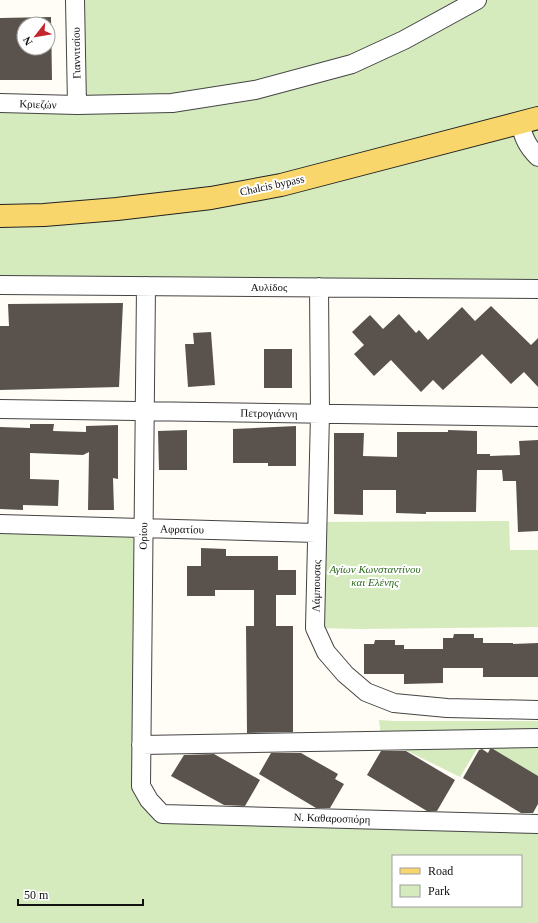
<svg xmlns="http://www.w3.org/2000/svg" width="538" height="923" viewBox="0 0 538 923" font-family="Georgia,serif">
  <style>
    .green { fill: #d5ebbd; fill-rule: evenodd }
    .building { fill: #5a524d; fill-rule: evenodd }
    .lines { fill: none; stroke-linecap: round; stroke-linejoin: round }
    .street-casing { stroke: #444; stroke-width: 20 }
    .primary-casing { stroke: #222; stroke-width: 24 }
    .street { stroke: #fff; stroke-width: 18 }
    .primary { stroke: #f9d66b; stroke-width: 22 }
    .labels { text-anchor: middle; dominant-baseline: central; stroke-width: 4; stroke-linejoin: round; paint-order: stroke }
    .street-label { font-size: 11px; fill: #111; stroke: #fff }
    .park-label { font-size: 11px; font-style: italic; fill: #2f6b1f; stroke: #fff }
  </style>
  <rect width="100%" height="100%" fill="#fffdf5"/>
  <path class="green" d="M75 0H538V289L0 285V103L76 105Z
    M509 521 510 550H538V627L360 629 315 628 317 522Z
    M0 524 143 528 141 786 162 814 538 824V923H0ZM393 856H521V906H393Z
    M379 720 394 721H538V780L480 744 460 777 391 743 386 750 382 745Z"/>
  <path class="building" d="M51 17 52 80H0V18ZM24 24H48V48H24Z
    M123 303 119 387 0 390V326H9L8 304Z
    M491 306 531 345 538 338V387L524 372 511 384 482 354 443 390 433 380 421 392 391 360 374 376 354 354 364 345 352 332 370 315 383 329 399 314 416 333 419 330 428 340 462 307 475 321Z
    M211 332 215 385 188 387 185 344H194L193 333Z
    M264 349H292V388H264Z
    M30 424H54L53 431 86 432V426L118 425V479L113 478 114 510H88L89 452 83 455 30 453V479L59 480 58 506 23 505V510L0 509V427L30 428Z
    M296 426V466H268V463H233V429Z
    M187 430V470H159L158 431Z
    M448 430 477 431V454H490V456L520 455 519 441 538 440V531L518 532 516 481H503L502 470H477L476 512H426V514L396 513V490H363V515L334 514V433H364L363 456 397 457V432H448Z
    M201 548 226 549V556H278V570H296V595H276V626H293V732L247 733 246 626H254V590H215V596H187V566H201Z
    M454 634H474V638H483V643H513V644L538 643V677H483V668H443V683L404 684V674H364V644H374L375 640H395V645H404V649H443V638H453Z
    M482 749 488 753 490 749H493L538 776V804L533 813H521L463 778 479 750Z
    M381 751H406L455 780 437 811H427L367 775Z
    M271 753H301L338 774 335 779 344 784 330 808H316L259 774Z
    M214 754 260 780 245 806 224 805 171 776 184 755Z"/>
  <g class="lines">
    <g class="street-casing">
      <path id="street" d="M75 0 77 105
        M0 103 77 105 172 103 255 90 352 64 404 40 477 0
        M520 122C523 137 527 146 538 157
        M0 285 538 289
        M146 286 141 786 149 800 162 814 538 824
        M319 287 320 414 315 628 326 652 345 674 366 692 394 703 447 708 538 710
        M0 409 538 417
        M0 524 316 533
        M141 745 538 738"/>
    </g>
    <g class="primary-casing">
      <path id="primary" d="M0 216 44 215 117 209 211 198 281 185 538 118"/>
    </g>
    <use href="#street" class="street"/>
    <use href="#primary" class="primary"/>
  </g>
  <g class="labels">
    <g class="street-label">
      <text transform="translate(76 53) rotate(-91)">Γιαννιτσίου</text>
      <text transform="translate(38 104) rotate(2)">Κριεζών</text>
      <text transform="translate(272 185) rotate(-12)">Chalcis bypass</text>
      <text x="269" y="287">Αυλίδος</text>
      <text transform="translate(269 413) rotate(1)">Πετρογιάννη</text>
      <text transform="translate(182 529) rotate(1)">Αφρατίου</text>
      <text transform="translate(143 536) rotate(-89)">Ορίου</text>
      <text transform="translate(316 586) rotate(-89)">Λάμπουσας</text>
      <text transform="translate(332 818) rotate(2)">Ν. Καθαροσπόρη</text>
    </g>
    <g class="park-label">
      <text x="375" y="569">Αγίων Κωνσταντίνου<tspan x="375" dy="13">και Ελένης</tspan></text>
    </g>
  </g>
  <rect x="392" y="855" width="130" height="52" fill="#ffffff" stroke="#a0a0a0"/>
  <rect x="400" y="868" width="20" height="6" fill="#f9d66b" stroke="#a0a0a0"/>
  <text x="428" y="875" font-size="12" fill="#111111">Road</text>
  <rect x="400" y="885" width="20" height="12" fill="#d5ebbd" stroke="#a0a0a0"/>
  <text x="428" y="895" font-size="12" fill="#111111">Park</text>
  <g transform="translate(36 36) rotate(239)"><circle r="19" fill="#ffffff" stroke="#a0a0a0"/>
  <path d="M0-3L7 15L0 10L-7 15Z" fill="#c4262e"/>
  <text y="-6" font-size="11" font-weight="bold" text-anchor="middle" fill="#111111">N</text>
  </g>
  <path d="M18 899v6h125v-6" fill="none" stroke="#111111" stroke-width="2"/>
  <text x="24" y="899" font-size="12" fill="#111111" stroke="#ffffff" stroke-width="3" paint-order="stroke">50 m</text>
</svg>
